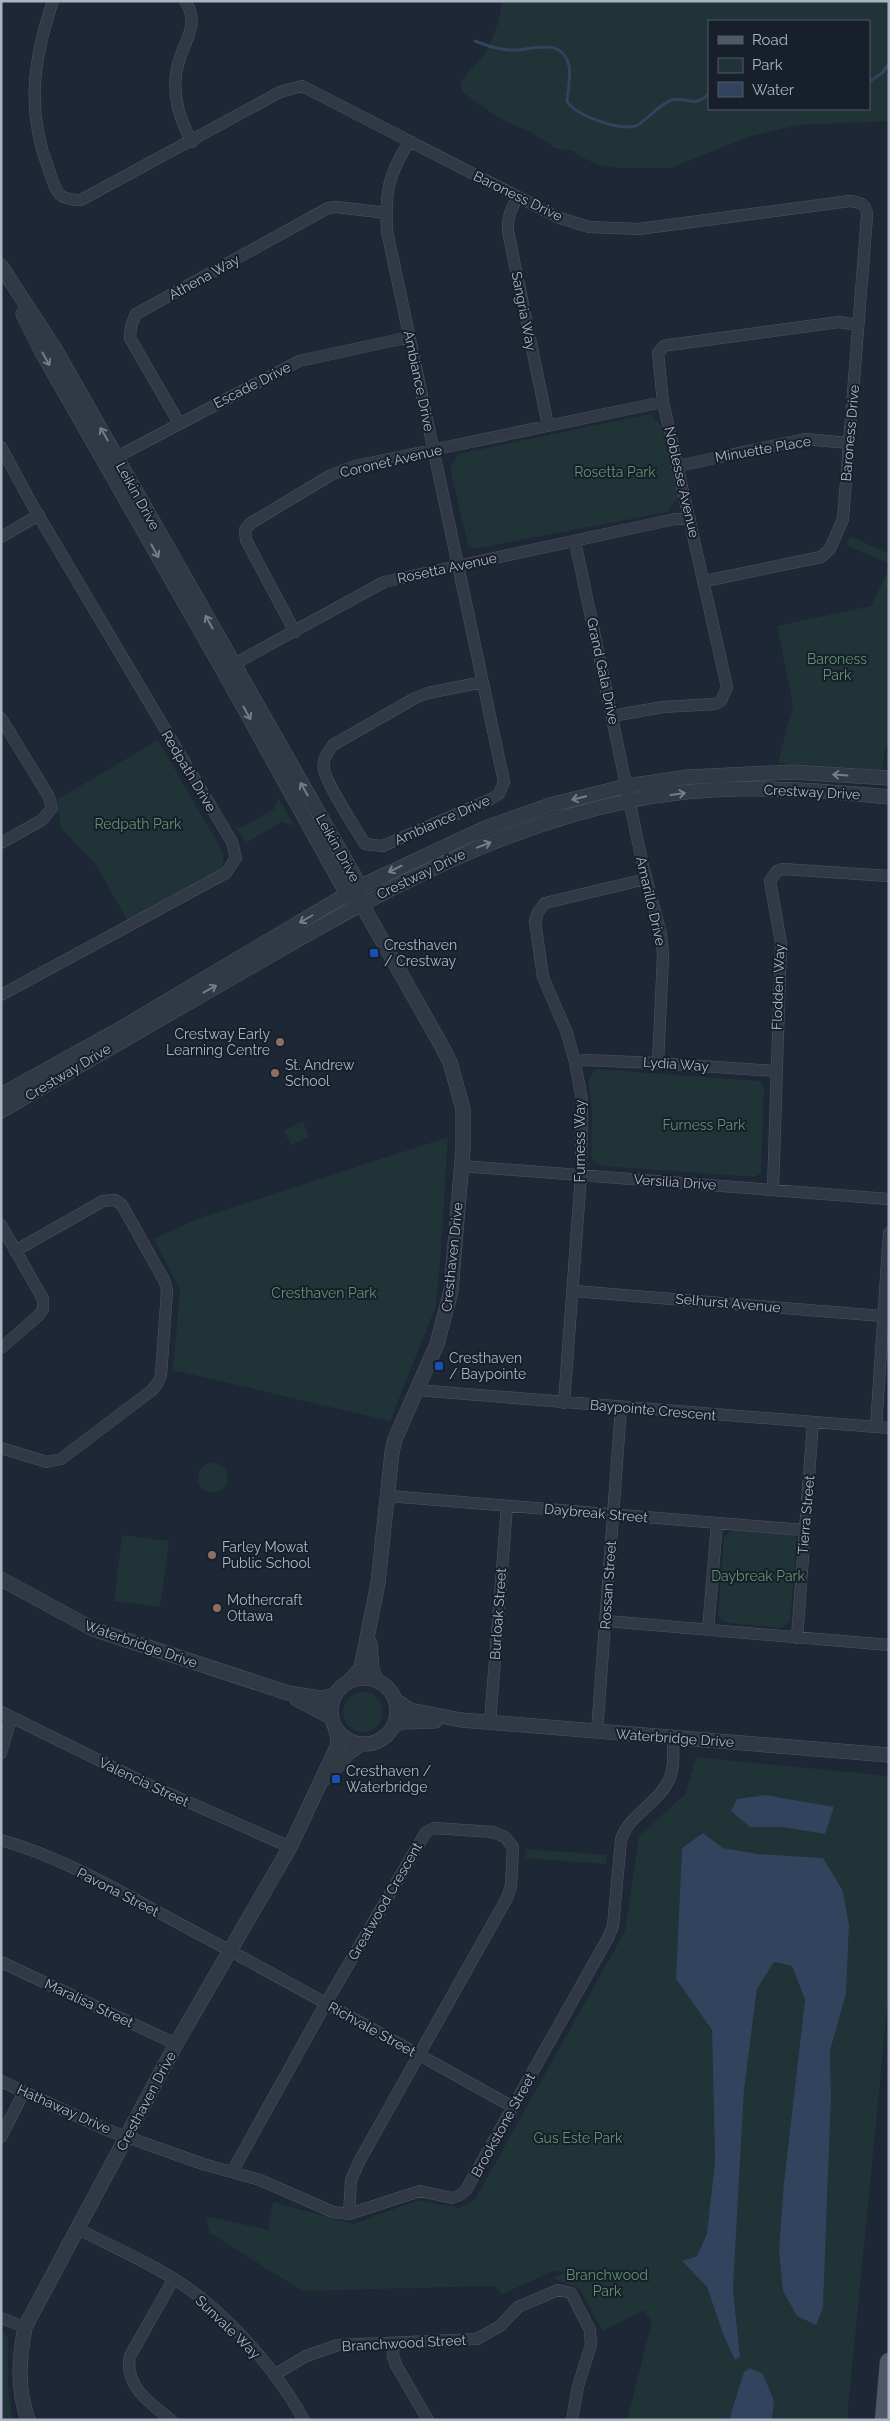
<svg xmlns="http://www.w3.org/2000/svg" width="890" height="2421" viewBox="0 0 890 2421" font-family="Raleway,sans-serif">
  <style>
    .green { fill: #203336; fill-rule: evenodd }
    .water { fill: #31435d }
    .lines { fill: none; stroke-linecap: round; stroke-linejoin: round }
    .stream { stroke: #31435d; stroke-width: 3 }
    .minor-casing { stroke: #4c5461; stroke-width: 12 }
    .tertiary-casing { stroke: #4c5461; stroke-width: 15 }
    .primary-casing { stroke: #3b434f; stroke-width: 19 }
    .minor { stroke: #313945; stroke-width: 11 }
    .tertiary { stroke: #313945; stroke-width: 14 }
    .primary { stroke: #4f5866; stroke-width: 18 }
    .oneway { stroke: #747d8a }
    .transit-dot { fill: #1a4fb4; stroke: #171f2a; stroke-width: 2 }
    .education-dot { fill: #8d6e63; stroke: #171f2a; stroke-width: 2 }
    .labels { text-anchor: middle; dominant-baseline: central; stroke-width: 4; stroke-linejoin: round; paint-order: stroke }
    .street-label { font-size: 14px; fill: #abb4c3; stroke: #171f2a }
    .park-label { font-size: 14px; fill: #63936f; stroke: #171f2a }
    .poi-label { font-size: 14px; fill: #abb4c3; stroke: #171f2a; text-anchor: start }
  </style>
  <rect width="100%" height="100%" fill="#1e2735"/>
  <path class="green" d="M502 1H889V121L798 125 748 137 670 168H619L599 165 581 157 573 151 555 148 530 132 502 120 462 92 461 82C466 74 472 68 479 61 492 45 500 21 502 1ZM709 21H869V109H709Z
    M650 414 660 424 679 495 668 512 474 549 468 545 450 468 458 454Z
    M850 536 889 554V564L846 545Z
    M889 569V745L885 747 883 770 778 763 793 705 777 626 871 606Z
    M158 740 224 854 222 874 130 925 96 865 60 827 58 799Z
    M278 797 294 826 281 822 248 842 247 846 236 827 241 828 274 809Z
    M596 1069 759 1081 764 1087 761 1173 754 1177 602 1166 593 1162 591 1155 592 1110 588 1080Z
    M303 1121 309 1137 291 1145 283 1131Z
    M448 1137 440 1264 436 1306 390 1421 173 1370 180 1290 154 1239 197 1219Z
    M198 1478a15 15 0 1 1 30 0a15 15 0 1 1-30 0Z
    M734 1529 792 1534 797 1538 790 1621 782 1628 728 1623 721 1620 718 1615 724 1537 728 1532Z
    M122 1535 169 1541 160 1607 114 1601Z
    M343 1712a20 20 0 1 1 40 0a20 20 0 1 1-40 0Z
    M696 1757 889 1776V1989L847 2420H772L774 2401 735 2403 729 2420H627L652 2322 644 2310 602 2331 580 2289 553 2278 565 2272 554 2271 502 2294 494 2286 302 2291 210 2233 206 2216 268 2230 273 2202 353 2224 418 2200 459 2208 475 2199 625 1931 639 1836 686 1793ZM766 1795 833 1807 825 1834 782 1827H750ZM703 1833 723 1848 759 1854 843 1891 849 1925 846 1994 830 2051 831 2097 823 2308 816 2324 784 2182 805 2000 792 1966 774 1962 757 1989 744 2090 733 2289 740 2357 735 2360 723 2334 707 2287 682 2261 697 2256 707 2233 715 2161 712 2030 676 1979 682 1848Z
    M526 1849 607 1855 606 1864 526 1858Z
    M1 2330 8 2337V2384L12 2420H1Z"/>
  <path class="water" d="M766 1795 834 1807 825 1834 782 1827H750L731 1811 737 1799Z
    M703 1833 723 1848 759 1854 823 1858 843 1891 849 1925 846 1994 830 2051 831 2097 823 2308 816 2325 797 2316 783 2291 779 2251 784 2182 805 2000 792 1966 774 1962 757 1989 744 2090 733 2289 740 2357 735 2360 723 2334 707 2287 682 2261 697 2256 707 2233 715 2161 712 2030 676 1979 682 1848Z
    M750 2368 763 2374 774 2401 772 2420H729L744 2372Z"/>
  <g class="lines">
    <path class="stream" d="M475 41C487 46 500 50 513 50 533 50 562 36 569 66 571 76 568 90 567 101 573 115 624 133 638 125 650 117 658 105 672 100 685 96 693 109 709 94
      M869 82 882 73 889 64"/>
    <g class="minor-casing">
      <path id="minor" d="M53 1C33 60 26 111 49 170 56 191 57 200 81 200L280 92 302 86 557 217 589 227 639 229 850 201C859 202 867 204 867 216L843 519 830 549 821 557 705 581
        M185 1C203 26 179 46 176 74 173 99 180 120 192 142
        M409 142C388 175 385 193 387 231L504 782 499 794 491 799 383 846 365 844C356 829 327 785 324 770 322 760 327 753 333 745L415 698 428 693 483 682
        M518 197C511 209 507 217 508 231L548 426
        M179 423 130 338 131 326 136 314 328 208 337 207 386 213
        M1 447 34 508 232 842 236 858 226 873 1 995
        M109 461 299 361 410 337
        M678 466 805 439 849 443
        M1 537 39 515
        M575 541 643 866 661 934 663 956 658 1063
        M295 632 246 540 245 530 251 523 331 475 355 466 663 402
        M227 668 384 582 675 519H690
        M612 716 663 707 715 704 721 701 727 687 663 402 658 353 664 346 669 345 839 322 858 325
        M1 718 49 797 52 808 42 820 1 843
        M575 1062 584 1060 658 1063 776 1071
        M462 1166 889 1199
        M773 1189 781 943 770 881 777 871 783 869 889 876
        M1 1225 43 1299V1309L38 1316 1 1348
        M574 1291 882 1316
        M416 1390 889 1428
        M564 1403 581 1175 582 1100 575 1062 567 1033 543 977 535 921 538 912 545 903 646 879
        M876 1427 889 1233
        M1 1448 47 1462 61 1459 151 1391 158 1383 161 1375 167 1291 165 1282 122 1205 115 1200 103 1201 15 1251
        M388 1496 804 1530
        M606 1621 889 1645
        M708 1630 717 1523
        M797 1638 813 1422
        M1 1712 145 1783 290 1847
        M490 1723 507 1506
        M597 1732 621 1408
        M1 1753 11 1718
        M1 1840C65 1858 124 1894 182 1925 293 1984 403 2046 513 2107
        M1 1962 176 2044
        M1 2081 107 2130 203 2164 260 2180 333 2212 349 2214 420 2191 452 2198 460 2195 466 2190 608 1938 613 1926 621 1840C629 1814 658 1804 669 1780 675 1767 673 1752 673 1738
        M1 2137 24 2092
        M232 2172 326 2003 426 1832 434 1828 493 1832 505 1837 513 1847 511 1886 507 1898 360 2160 351 2180 349 2214
        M78 2229C119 2250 165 2269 201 2298 241 2331 278 2374 304 2420
        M1 2318 25 2327
        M394 2343 393 2356 396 2365 428 2420
        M274 2375 306 2356 338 2345 477 2339 500 2326 518 2307 558 2290 571 2293 590 2330 591 2345 578 2386 572 2420
        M171 2420C150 2403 124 2386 130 2356L173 2280"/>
    </g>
    <g class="tertiary-casing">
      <path id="tertiary" d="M1 266 55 349 355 877 359 887 361 903 440 1043 450 1062 463 1109V1149L451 1291 437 1344 395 1439 392 1452 378 1583 361 1668 349 1681
        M23 314 43 354 223 670 342 885 347 894 354 899
        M1 1095 120 1029 359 887 485 828 550 805 627 786 688 777 792 772 889 778
        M1 1111C86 1062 171 1012 257 963 375 895 493 829 628 801 714 783 802 788 889 797
        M1 1579 93 1629 288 1693 320 1698 334 1696
        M370 1644 372 1670 377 1681
        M331 1711a33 33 0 1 1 66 0a33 33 0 1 1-66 0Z
        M297 1699 331 1717
        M395 1700 410 1710 461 1720 889 1755
        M393 1726 402 1722 435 1721
        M328 1777 348 1753 361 1744
        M28 2420C17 2389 19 2359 25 2327L176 2044 290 1847 337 1747 338 1737 335 1727"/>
    </g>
    <g class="primary-casing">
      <path id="primary" d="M884 2420 889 2362"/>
    </g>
    <use href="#minor" class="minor"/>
    <use href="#tertiary" class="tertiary"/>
    <use href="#primary" class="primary"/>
  </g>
  <defs><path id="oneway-shaft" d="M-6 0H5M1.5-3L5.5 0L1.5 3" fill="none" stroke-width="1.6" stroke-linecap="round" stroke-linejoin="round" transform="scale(1.25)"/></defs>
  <g class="oneway">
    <use href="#oneway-shaft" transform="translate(46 359) rotate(61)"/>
    <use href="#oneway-shaft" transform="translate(104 434) rotate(-120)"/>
    <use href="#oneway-shaft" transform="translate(155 551) rotate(61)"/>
    <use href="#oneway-shaft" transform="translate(209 622) rotate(-119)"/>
    <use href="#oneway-shaft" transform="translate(247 713) rotate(61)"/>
    <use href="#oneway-shaft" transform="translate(840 775) rotate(-176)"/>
    <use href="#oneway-shaft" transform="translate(304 789) rotate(-120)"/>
    <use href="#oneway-shaft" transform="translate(678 794) rotate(-8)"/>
    <use href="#oneway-shaft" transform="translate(579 798) rotate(166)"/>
    <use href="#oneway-shaft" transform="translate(484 845) rotate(-21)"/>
    <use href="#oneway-shaft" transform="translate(395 869) rotate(154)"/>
    <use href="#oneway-shaft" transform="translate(306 919) rotate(150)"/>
    <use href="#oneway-shaft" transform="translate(210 989) rotate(-29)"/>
  </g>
  <g class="transit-dot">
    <rect x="369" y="948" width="10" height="10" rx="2.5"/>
    <rect x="434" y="1361" width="10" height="10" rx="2.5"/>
    <rect x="331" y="1774" width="10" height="10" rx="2.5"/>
  </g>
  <g class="education-dot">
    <circle cx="280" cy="1042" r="5"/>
    <circle cx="275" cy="1073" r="5"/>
    <circle cx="212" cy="1555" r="5"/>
    <circle cx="217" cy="1608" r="5"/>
  </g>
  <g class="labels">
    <g class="street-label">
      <text transform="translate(518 196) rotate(26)">Baroness Drive</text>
      <text transform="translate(204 277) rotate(-29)">Athena Way</text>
      <text transform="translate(524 311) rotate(79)">Sangria Way</text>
      <text transform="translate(419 381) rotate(78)">Ambiance Drive</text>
      <text transform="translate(252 385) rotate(-27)">Escade Drive</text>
      <text transform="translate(850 433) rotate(-85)">Baroness Drive</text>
      <text transform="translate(763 449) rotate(-10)">Minuette Place</text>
      <text transform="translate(391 461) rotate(-13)">Coronet Avenue</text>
      <text transform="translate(682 482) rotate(77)">Noblesse Avenue</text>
      <text transform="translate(138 496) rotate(61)">Leikin Drive</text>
      <text transform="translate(447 568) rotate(-12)">Rosetta Avenue</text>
      <text transform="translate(603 671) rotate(78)">Grand Gala Drive</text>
      <text transform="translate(189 771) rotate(59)">Redpath Drive</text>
      <text transform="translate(812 792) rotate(3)">Crestway Drive</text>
      <text transform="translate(442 820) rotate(-24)">Ambiance Drive</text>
      <text transform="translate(338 848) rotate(61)">Leikin Drive</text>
      <text transform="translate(421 874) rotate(-26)">Crestway Drive</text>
      <text transform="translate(651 901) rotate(77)">Amarillo Drive</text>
      <text transform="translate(778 987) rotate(-88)">Flodden Way</text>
      <text transform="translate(676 1064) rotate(4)">Lydia Way</text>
      <text transform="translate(68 1072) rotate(-31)">Crestway Drive</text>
      <text transform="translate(580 1141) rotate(-90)">Furness Way</text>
      <text transform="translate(675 1182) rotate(4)">Versilia Drive</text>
      <text transform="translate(452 1257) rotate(-84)">Cresthaven Drive</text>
      <text transform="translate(728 1303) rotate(5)">Selhurst Avenue</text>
      <text transform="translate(653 1410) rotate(5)">Baypointe Crescent</text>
      <text transform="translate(596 1513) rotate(5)">Daybreak Street</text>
      <text transform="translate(806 1515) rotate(-85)">Tierra Street</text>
      <text transform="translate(608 1585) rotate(-86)">Rossan Street</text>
      <text transform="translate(498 1614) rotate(-86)">Burloak Street</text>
      <text transform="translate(141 1644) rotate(19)">Waterbridge Drive</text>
      <text transform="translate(675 1738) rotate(4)">Waterbridge Drive</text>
      <text transform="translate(144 1782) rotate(25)">Valencia Street</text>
      <text transform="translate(118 1892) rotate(27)">Pavona Street</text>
      <text transform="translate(385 1901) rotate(-60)">Greatwood Crescent</text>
      <text transform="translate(89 2003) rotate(25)">Maralisa Street</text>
      <text transform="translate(372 2029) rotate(29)">Richvale Street</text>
      <text transform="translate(146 2101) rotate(-62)">Cresthaven Drive</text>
      <text transform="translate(64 2109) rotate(24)">Hathaway Drive</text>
      <text transform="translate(503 2125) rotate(-61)">Brookstone Street</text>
      <text transform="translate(228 2327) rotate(44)">Sunvale Way</text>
      <text transform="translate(404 2343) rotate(-3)">Branchwood Street</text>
    </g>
    <g class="park-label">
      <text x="615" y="472">Rosetta Park</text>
      <text x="837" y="659">Baroness<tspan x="837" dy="16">Park</tspan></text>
      <text x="138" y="824">Redpath Park</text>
      <text x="704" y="1125">Furness Park</text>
      <text x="324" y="1293">Cresthaven Park</text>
      <text x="758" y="1576">Daybreak Park</text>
      <text x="578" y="2138">Gus Este Park</text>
      <text x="607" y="2275">Branchwood<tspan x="607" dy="16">Park</tspan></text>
    </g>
    <g class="poi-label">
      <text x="384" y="945">Cresthaven<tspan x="384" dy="16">/ Crestway</tspan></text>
      <text x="270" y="1034" text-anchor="end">Crestway Early<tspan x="270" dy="16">Learning Centre</tspan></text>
      <text x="285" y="1065">St. Andrew<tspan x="285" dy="16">School</tspan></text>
      <text x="449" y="1358">Cresthaven<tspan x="449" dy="16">/ Baypointe</tspan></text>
      <text x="222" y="1547">Farley Mowat<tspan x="222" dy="16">Public School</tspan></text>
      <text x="227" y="1600">Mothercraft<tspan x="227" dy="16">Ottawa</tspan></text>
      <text x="346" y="1771">Cresthaven /<tspan x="346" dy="16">Waterbridge</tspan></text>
    </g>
  </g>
  <rect width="890" height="2421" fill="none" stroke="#abb4c3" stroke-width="5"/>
  <rect x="708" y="20" width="162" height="90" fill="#171f2a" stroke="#525b67"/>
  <rect x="718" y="36" width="25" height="8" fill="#4f5866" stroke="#525b67"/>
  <text x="752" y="45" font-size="15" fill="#abb4c3">Road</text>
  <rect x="718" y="58" width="25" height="15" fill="#203336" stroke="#525b67"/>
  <text x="752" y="70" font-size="15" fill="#abb4c3">Park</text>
  <rect x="718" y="82" width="25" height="15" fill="#31435d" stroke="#525b67"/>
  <text x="752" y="95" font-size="15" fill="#abb4c3">Water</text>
</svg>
